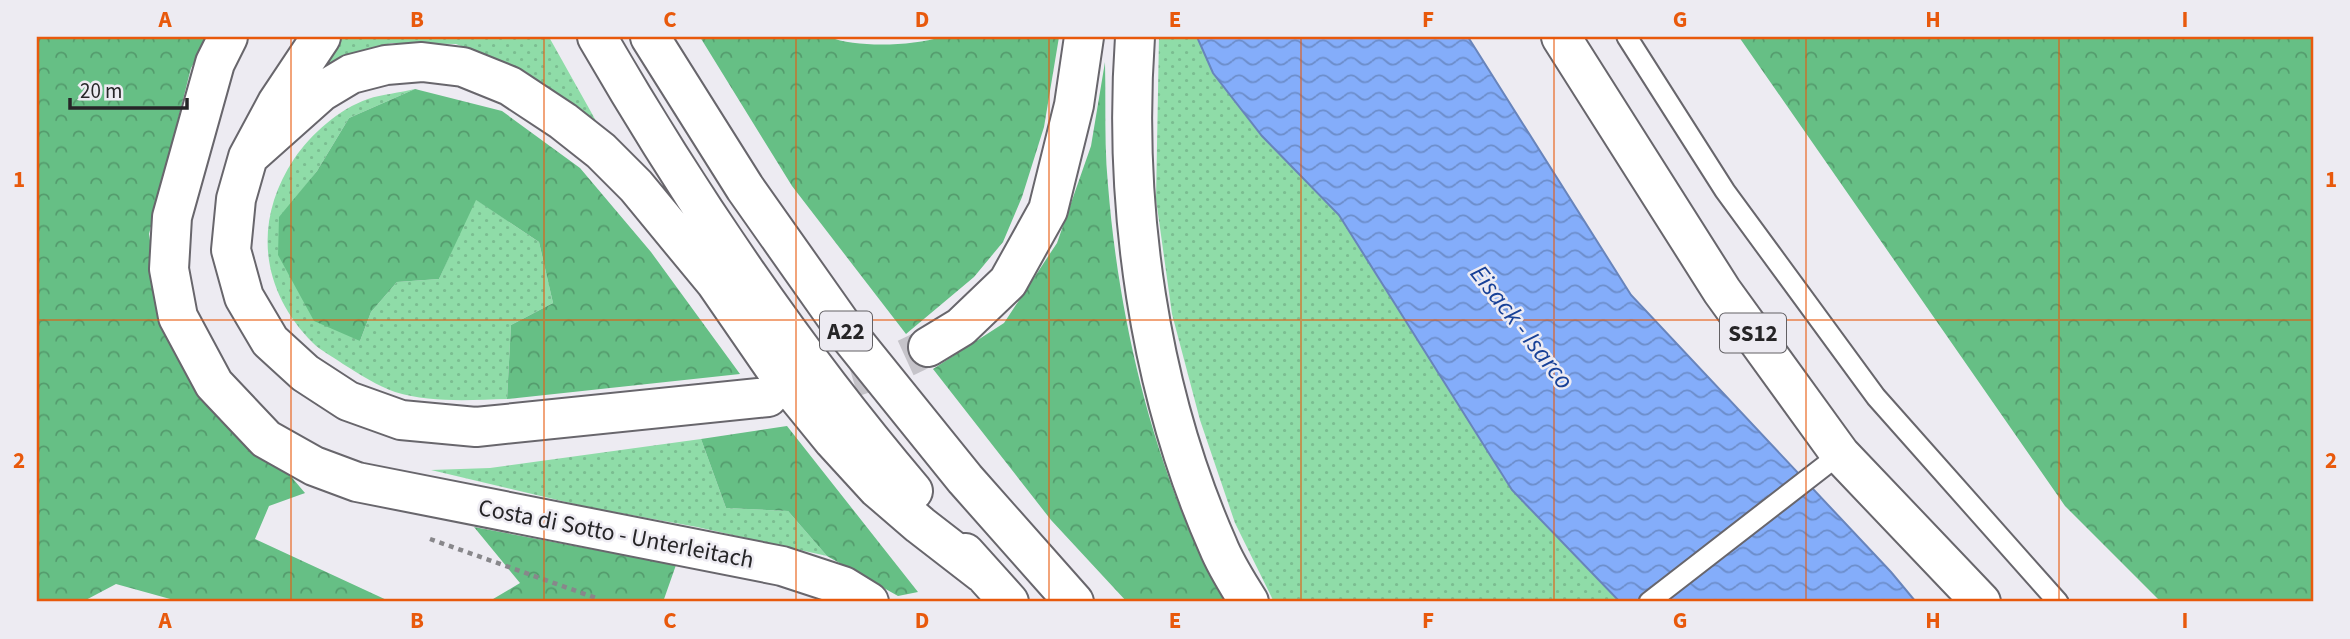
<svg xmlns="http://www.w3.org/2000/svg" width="2350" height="639" viewBox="0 0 2350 639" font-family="'Source Sans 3',sans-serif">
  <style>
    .grass { fill: url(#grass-dots) }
    .forest { fill: url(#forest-crowns) }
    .water { fill: url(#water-waves); stroke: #6884bb; stroke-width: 2 }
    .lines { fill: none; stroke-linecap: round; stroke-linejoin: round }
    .highway-tunnel { stroke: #c5c3c9; stroke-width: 38; stroke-dasharray: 38 19; stroke-linecap: butt }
    .lane-casing { stroke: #68666c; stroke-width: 23 }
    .street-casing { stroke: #68666c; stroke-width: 42 }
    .primary-casing { stroke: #68666c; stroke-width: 42 }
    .highway-casing { stroke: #68666c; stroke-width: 42 }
    .path { stroke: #88878b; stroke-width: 4.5; stroke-dasharray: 5 5; stroke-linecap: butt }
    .lane { stroke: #fff; stroke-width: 19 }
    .street { stroke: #fff; stroke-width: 38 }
    .primary { stroke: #fff; stroke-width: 38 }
    .highway { stroke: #fff; stroke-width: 38 }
    .grid { fill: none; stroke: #e8590c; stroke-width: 2; stroke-opacity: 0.55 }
    .labels { text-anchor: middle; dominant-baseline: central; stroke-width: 5; stroke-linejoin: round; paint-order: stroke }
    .shield { fill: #edebf2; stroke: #626064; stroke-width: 2 }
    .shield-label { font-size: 23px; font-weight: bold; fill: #262527 }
    .street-label { font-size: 24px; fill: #262527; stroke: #edebf2 }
    .water-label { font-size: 26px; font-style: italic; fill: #174097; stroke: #edebf2 }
    .neatline { fill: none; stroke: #e8590c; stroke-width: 2.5 }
    .grid-label { font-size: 23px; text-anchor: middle; font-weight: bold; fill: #e8590c }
  </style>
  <defs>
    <pattern id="grass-dots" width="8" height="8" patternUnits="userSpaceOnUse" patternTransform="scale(1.75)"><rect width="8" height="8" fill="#8fdca8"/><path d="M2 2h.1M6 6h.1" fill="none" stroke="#7bbd91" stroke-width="1.8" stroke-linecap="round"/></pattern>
    <pattern id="forest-crowns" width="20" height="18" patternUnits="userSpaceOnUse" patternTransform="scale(1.75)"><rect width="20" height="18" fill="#66bf85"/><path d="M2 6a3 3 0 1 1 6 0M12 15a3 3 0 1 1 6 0" fill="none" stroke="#549b6d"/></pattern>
    <pattern id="water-waves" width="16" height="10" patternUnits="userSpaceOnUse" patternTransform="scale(1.75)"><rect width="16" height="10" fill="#84adfa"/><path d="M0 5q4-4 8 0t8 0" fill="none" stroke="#6c8dca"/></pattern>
  </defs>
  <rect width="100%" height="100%" fill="#edebf2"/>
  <path class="grass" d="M338 37H549L600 128 525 71 456 44 392 43 353 53 310 76Z
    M1159 37H1197L1213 73 1262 136 1339 215 1512 490 1620 602H1274L1235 523 1200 420 1172 314 1156 199Z
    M415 89 349 118 317 171 280 218 360 341 371 312 397 282 439 279 475 199 539 242 553 303 511 325 507 399C470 400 431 403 395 392 378 386 359 374 343 364 334 357 321 351 313 343 260 290 253 221 294 159 311 134 339 109 368 99 382 94 400 93 415 89Z
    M701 439 726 508 788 511 827 556 697 527 587 507 431 470 490 468Z"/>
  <path class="forest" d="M37 37H209L191 68 149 234 163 325 305 493 269 506 255 539 391 602H181L116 584 82 602H37Z
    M700 37H829C857 48 912 46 941 37H1059L1044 127 1022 197 1003 242 974 277 906 334 792 186Z
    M1739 37H2313V602H2161L2065 506Z
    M1105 62C1106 103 1104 144 1108 185 1119 324 1156 480 1225 602H1127L1051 520 933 369 1004 323 1057 243 1091 146Z
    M415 89 502 111 580 168 651 252 740 374 507 399 511 325 553 303 539 242 476 200 439 279 397 282 371 312 360 341 314 321 278 255 279 217 317 171 349 118Z
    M787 426 918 592 898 596 827 556 788 511 726 508 701 439Z
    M474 527 676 565 663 602H488L520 583Z"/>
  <path class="water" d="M1197 37H1468L1631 295 1891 572 1916 602H1620L1512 490 1339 215 1262 136 1213 73Z"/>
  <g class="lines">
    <path class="highway-tunnel" d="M797 391C844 383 886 369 928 347"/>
    <g class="lane-casing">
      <path id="lane" d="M1627 37 1725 191 1876 397 2058 602
        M1649 602 1840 454"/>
    </g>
    <g class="street-casing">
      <path id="street" d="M228 37 215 63 172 217 169 269 178 317 214 384 266 439 314 466 357 482 782 566 843 586 869 602"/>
    </g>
    <g class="primary-casing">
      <path id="primary" d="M1561 37 1722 291 1840 454 1981 602"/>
    </g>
    <g class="highway-casing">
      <path id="highway" d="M321 37 277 103 248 157 236 199 231 250 244 297 270 341 305 373 348 401 401 420 476 427 768 397
        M597 37C689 196 794 351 913 491
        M650 37 745 188 848 334 965 479 1074 602
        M1135 37C1123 206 1149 390 1218 546 1226 566 1238 584 1249 602
        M248 157 321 92 351 74 386 65 422 62 463 67 510 86 563 121 601 151 636 186 716 283 776 370 833 440 877 488 920 525 982 573
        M928 347 961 327 1008 282 1048 210 1074 105 1084 37
        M965 553 1009 602"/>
    </g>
    <path class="path" d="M430 539 596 598 598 602"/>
    <use href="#lane" class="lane"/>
    <use href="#street" class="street"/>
    <use href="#primary" class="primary"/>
    <use href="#highway" class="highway"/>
  </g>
  <path class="grid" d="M291 37V602M544 37V602M796 37V602M1049 37V602M1301 37V602M1554 37V602M1806 37V602M2059 37V602M37 320H2313"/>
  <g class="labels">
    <g class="shield">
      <rect x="820" y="311.5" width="52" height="39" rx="5"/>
      <rect x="1720" y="313.5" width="66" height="39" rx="5"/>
    </g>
    <g class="shield-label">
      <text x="846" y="331">A22</text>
      <text x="1753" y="333">SS12</text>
    </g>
    <g class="street-label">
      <text transform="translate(616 534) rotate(11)">Costa di Sotto - Unterleitach</text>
    </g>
    <g class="water-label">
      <text transform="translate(1522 327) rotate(52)">Eisack - Isarco</text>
    </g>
  </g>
  <rect width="2350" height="639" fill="none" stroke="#edebf2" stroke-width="77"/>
  <path d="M70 98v10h117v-10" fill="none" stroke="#262527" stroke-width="3.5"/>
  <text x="80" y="98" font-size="21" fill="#262527" stroke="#edebf2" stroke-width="5" paint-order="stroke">20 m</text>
  <rect x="38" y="38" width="2274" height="562" class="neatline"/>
  <g class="grid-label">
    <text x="165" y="27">A</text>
    <text x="417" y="27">B</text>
    <text x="670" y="27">C</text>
    <text x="922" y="27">D</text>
    <text x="1175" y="27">E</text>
    <text x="1428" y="27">F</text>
    <text x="1680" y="27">G</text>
    <text x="1933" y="27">H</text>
    <text x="2185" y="27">I</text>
    <text x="19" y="187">1</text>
    <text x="2331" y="187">1</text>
    <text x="19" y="468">2</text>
    <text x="2331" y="468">2</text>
    <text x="165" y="628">A</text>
    <text x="417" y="628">B</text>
    <text x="670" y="628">C</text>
    <text x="922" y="628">D</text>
    <text x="1175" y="628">E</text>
    <text x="1428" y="628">F</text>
    <text x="1680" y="628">G</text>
    <text x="1933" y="628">H</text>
    <text x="2185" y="628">I</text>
  </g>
</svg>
